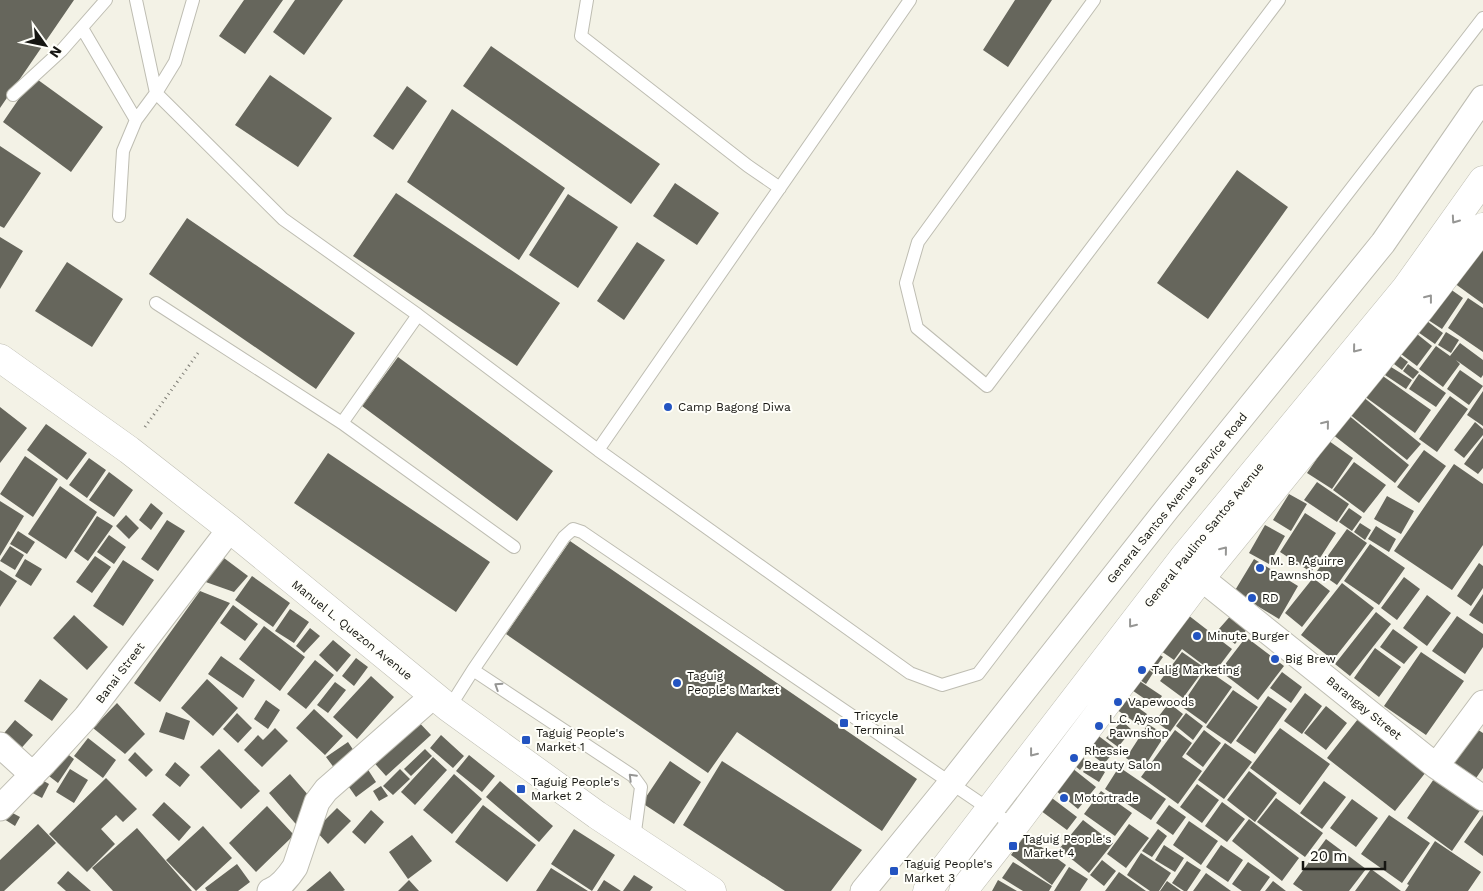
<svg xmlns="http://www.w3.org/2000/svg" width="1483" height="891" viewBox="0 0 1483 891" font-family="'Work Sans',sans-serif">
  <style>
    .building { fill: #66665c }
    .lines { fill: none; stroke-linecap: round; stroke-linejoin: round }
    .service-casing { stroke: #bebdb2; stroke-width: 14 }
    .minor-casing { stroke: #bebdb2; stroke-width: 27 }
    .secondary-casing { stroke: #bebdb2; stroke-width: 29 }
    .primary-casing { stroke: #bebdb2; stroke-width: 29 }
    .path { stroke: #7e7d75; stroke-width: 3; stroke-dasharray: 1 4; stroke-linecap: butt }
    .service { stroke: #fff; stroke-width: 12 }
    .minor { stroke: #fff; stroke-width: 25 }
    .secondary { stroke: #fff; stroke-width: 28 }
    .primary { stroke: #fff; stroke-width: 28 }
    .oneway { stroke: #969694 }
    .poi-dot { fill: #2354c1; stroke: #fffffa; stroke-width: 2 }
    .labels { text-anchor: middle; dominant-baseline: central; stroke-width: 4; stroke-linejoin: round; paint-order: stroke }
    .poi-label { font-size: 12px; fill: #161612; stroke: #fffffa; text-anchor: start }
    .street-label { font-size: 12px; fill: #161612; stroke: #fffffa }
  </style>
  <rect width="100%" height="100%" fill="#f3f2e6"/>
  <path class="building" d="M0 0H74L0 108Z
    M244 0H283L245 54 219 36Z
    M295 0H343L304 55 273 32Z
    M1015 0H1052L1008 67 983 50Z
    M491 46 660 164 631 204 463 86Z
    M270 75 332 118 298 167 235 125Z
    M34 77 103 127 71 172 3 122Z
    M407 86 427 101 393 150 373 136Z
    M452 109 565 188 519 260 407 182Z
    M0 146 41 173 4 228 0 226Z
    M1237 170 1288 207 1208 319 1157 283Z
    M675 183 719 213 697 245 653 216Z
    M396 193 560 303 517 366 353 256Z
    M568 194 618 227 578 288 529 255Z
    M187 218 355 333 316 389 149 274Z
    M0 237 23 251 0 289Z
    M637 242 665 260 624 320 597 301Z
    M1483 247V304L1454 283Z
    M67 262 123 299 92 347 35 311Z
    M1443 284 1463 298 1442 329 1422 316Z
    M1468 298 1483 308V352L1448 328Z
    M1423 318 1443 333 1435 344 1415 330Z
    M1412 330 1432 346 1417 366 1397 351Z
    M1446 332 1459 340 1451 353 1438 345Z
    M1460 343 1483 360V375L1481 378 1456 360 1460 364 1443 387 1419 369 1436 346 1450 356Z
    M1400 356 1408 362 1402 370 1394 364Z
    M398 357 553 471 517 521 362 406Z
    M1408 364 1419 372 1413 379 1403 371Z
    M1391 367 1412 380 1406 389 1385 375Z
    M1460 370 1483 386 1469 405 1447 389Z
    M1380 374 1431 410 1415 433 1364 396Z
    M1419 374 1446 393 1436 407 1409 389Z
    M1483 391V426L1467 415Z
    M1362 396 1421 444 1407 460 1348 413Z
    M1450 396 1468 409 1437 452 1419 439Z
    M0 407 27 428 0 463Z
    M1347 414 1409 465 1395 483 1332 434Z
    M1475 422 1483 429V435L1464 458 1454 450Z
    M46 424 87 453 67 480 27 450Z
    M1483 438V468L1478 474 1464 464Z
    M1329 441 1353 458 1332 489 1307 473Z
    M1424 450 1446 466 1419 503 1397 487Z
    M328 453 490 562 456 612 294 503Z
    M25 456 58 479 33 517 0 494Z
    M89 458 106 470 87 498 69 485Z
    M1354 462 1386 485 1364 513 1333 490Z
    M1454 464 1483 484V545L1452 590 1394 551Z
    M109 472 133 490 114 517 89 500Z
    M1317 482 1349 504 1337 522 1304 500Z
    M60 486 97 512 66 559 28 534Z
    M1289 494 1307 504 1291 531 1273 520Z
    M1387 496 1414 511 1401 534 1374 519Z
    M0 501 24 516 0 556Z
    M151 503 163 513 151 530 139 520Z
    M1349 508 1362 517 1352 531 1339 522Z
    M1305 513 1336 533 1311 572 1280 552Z
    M126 515 139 528 129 539 116 526Z
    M97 516 113 526 88 561 74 551Z
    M167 520 185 531 158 571 141 559Z
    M1360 523 1371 530 1365 540 1354 532Z
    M1265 525 1285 536 1269 564 1249 553Z
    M1376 526 1396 539 1389 552 1368 539Z
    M1347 529 1367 543 1337 585 1317 571Z
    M18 531 35 542 27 554 10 544Z
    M109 535 126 547 114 564 97 552Z
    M570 541 917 779 882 831 737 732 708 773 506 634Z
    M1370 544 1405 568 1379 605 1344 581Z
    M10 546 24 555 15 570 0 561Z
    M216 552 248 576 234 592 200 580Z
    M95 556 111 567 92 593 76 582Z
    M25 559 42 569 31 586 15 576Z
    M1254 559 1298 586 1279 619 1234 592Z
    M123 560 154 580 123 626 93 606Z
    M1479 563 1483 566V588L1471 606 1457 596Z
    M0 570 17 581 0 607Z
    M252 576 290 603 273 627 235 600Z
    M1404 577 1420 589 1397 620 1381 608Z
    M1313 578 1330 591 1302 627 1285 613Z
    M1342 583 1374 608 1333 660 1301 635Z
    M200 591 230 603 160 702 134 683Z
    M1483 594V624L1469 615Z
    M1427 595 1451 613 1427 646 1403 628Z
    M233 605 258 624 245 641 220 623Z
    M290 609 309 622 294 643 275 631Z
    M1376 612 1391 624 1350 676 1335 664Z
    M1233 613 1249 627 1235 644 1218 630Z
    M74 615 108 647 87 670 53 638Z
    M1188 615 1232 649 1214 673 1182 649 1174 660 1161 651Z
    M1457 616 1483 634V647L1465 674 1432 651Z
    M264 626 305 657 280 691 239 659Z
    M310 628 320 636 304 653 296 646Z
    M1393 629 1418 647 1404 664 1380 647Z
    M1246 637 1284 666 1258 700 1220 671Z
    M333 640 351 655 337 672 319 655Z
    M1375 648 1401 667 1379 697 1354 678Z
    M1153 650 1163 657 1153 671 1143 664Z
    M1182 652 1205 668 1183 698 1160 681Z
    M1421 652 1464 681 1426 735 1384 706Z
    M221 656 255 680 243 698 208 674Z
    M356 658 368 667 354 686 342 676Z
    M315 660 334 675 306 709 287 694Z
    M1142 664 1153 673 1146 684 1134 676Z
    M1206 669 1232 687 1206 724 1181 706Z
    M1282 672 1302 687 1291 703 1270 688Z
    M371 676 394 697 357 739 333 717Z
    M1132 676 1162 696 1155 706 1126 686Z
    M40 679 68 699 52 721 24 701Z
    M207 679 238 708 213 736 181 708Z
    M335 682 346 690 328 713 317 705Z
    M1233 690 1258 707 1231 744 1206 727Z
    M1305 693 1322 706 1302 734 1284 721Z
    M1119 694 1147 714 1139 725 1110 705Z
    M1268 696 1287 709 1255 754 1236 741Z
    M266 700 280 710 268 729 254 719Z
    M117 703 145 734 125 754 93 728Z
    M1169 703 1183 714 1170 732 1155 721Z
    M1326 706 1347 723 1326 750 1304 733Z
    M314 709 343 736 325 755 296 728Z
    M166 712 190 721 184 740 159 732Z
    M237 713 252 728 238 743 223 729Z
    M1186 713 1203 726 1193 740 1176 726Z
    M414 717 431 735 386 776 369 757Z
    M1358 719 1426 772 1395 811 1327 758Z
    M15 720 33 735 17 753 0 738Z
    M1122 721 1132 730 1118 747 1106 738Z
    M1148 724 1165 735 1143 769 1126 758Z
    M275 728 288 741 262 767 244 750 258 735 263 740Z
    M1280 728 1330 764 1300 805 1250 768Z
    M1475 728 1483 733V768L1470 787 1446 772Z
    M1175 730 1192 743 1182 757 1202 771 1178 804 1141 777Z
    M1204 730 1221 743 1203 767 1186 754Z
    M1092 731 1116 749 1104 764 1080 746Z
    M441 735 464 756 453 768 430 748Z
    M88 738 116 760 103 778 74 756Z
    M348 742 356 754 335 769 326 757Z
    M1225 743 1252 762 1224 799 1198 780Z
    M61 749 74 759 58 783 45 773Z
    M219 749 260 791 241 809 200 767Z
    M425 749 432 756 411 776 404 769Z
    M135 752 153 770 146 777 128 760Z
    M1076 752 1087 761 1080 770 1069 761Z
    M469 755 495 776 482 792 456 771Z
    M433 757 447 770 415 805 401 792Z
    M670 761 701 782 674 824 642 803Z
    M722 761 862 850 831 891H785L683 825Z
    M175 762 190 775 180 787 165 775Z
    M1089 762 1105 772 1099 782 1083 772Z
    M1067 764 1096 787 1078 809 1049 785Z
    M365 765 376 782 356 797 344 780Z
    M1119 767 1166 799 1151 820 1105 789Z
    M70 769 88 780 74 803 56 792Z
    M400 769 410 779 393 795 383 786Z
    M1249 771 1277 793 1255 822 1227 800Z
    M290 774 322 811 301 830 269 793Z
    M454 774 482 799 452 834 423 810Z
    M35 776 49 784 42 798 27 790Z
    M1436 776 1481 809 1452 851 1407 818Z
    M106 778 137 809 123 822 116 815 101 829 115 844 87 872 49 834Z
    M500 781 553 826 539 842 486 797Z
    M1324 781 1346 797 1322 829 1300 813Z
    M1197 784 1219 800 1202 823 1180 807Z
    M381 786 388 796 379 801 373 791Z
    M1101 791 1132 813 1115 836 1084 814Z
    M1044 792 1077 817 1067 830 1033 805Z
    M1276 798 1323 833 1305 857 1257 822Z
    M1352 799 1378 818 1356 847 1330 828Z
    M164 802 191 827 179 841 152 815Z
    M1222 802 1245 819 1227 842 1205 826Z
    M483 805 536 845 507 882 455 842Z
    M1169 805 1186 817 1173 835 1156 823Z
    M267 806 294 835 256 872 229 843Z
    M337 808 351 821 328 844 315 830Z
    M371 810 384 822 365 844 352 832Z
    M9 811 20 817 15 826 4 819Z
    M1389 815 1430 843 1402 883 1361 854Z
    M1483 815V856L1464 842Z
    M1249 819 1299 858 1282 881 1232 841Z
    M1083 820 1113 843 1089 873 1059 849Z
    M1189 821 1218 841 1201 865 1173 845Z
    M38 824 56 843 4 891H0V860Z
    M1129 824 1149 838 1126 868 1107 854Z
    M203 826 232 858 196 891 166 860Z
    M137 828 192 891H113L92 868Z
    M574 829 615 855 592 891 551 864Z
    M1158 829 1167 836 1152 857 1142 851Z
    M412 835 432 861 408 879 389 852Z
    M1025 835 1066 865 1052 885 1011 855Z
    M1326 839 1366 869 1349 891H1303L1293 884Z
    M1435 841 1481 872 1468 891H1405L1409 885 1407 884Z
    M1164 845 1184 858 1175 872 1155 860Z
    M1221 845 1243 860 1228 882 1206 867Z
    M1141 853 1171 873 1159 891H1150L1127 875Z
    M1102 860 1116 871 1104 886 1090 875Z
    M1187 861 1201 870 1187 891H1184L1172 883Z
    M1013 862 1052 886 1049 891H1023L1002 878Z
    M1248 862 1270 877 1260 891H1242L1232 884Z
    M237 864 250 882 238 891H207L205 888Z
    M1069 867 1088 879 1080 891H1054Z
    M551 868 588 891H536Z
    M1371 869 1401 891H1355Z
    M68 871 91 891H66L57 883Z
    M330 871 345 890 343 891H306Z
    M1119 872 1146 891H1105Z
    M1206 873 1231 891H1193Z
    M634 875 653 887 650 891H623Z
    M409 880 419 891H398Z
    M604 880 621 891H597Z
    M998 880 1017 891H992Z
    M1167 881 1181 891H1160Z
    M1273 881 1286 891H1265Z"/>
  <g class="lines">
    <g class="service-casing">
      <path id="service" d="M136 0 156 93 283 219 418 315 598 450 910 673 942 685 978 674 1106 506 1483 18
        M587 0 581 36 748 166 780 188
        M1094 0 918 242 906 283 917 328 987 386 1279 0
        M82 28 136 120
        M13 95 62 50 106 0
        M119 216 123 151 136 120 156 93 175 62 193 0
        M156 303 342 423 514 547
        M342 423 418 315
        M598 450 910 0
        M473 670 633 776 641 787 634 839
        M449 708 473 670 564 537 573 529 582 532 1014 826"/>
    </g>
    <g class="minor-casing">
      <path id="minor" d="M1201 578 1436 766 1483 798
        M0 745 33 775
        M1436 766 1483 703
        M0 808 44 763 86 717 230 529
        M270 891C281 887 289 876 295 867L317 802 326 790 433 696
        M863 891 951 783 1167 509 1383 243 1483 98"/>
    </g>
    <g class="secondary-casing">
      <path id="secondary" d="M0 358 129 450 230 529 449 708 597 815 712 891"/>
    </g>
    <g class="primary-casing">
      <path id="primary" d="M927 891 1183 558 1406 288 1483 180
        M963 891 1014 826 1201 578 1421 308 1483 227"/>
    </g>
    <path class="path" d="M145 427 198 353"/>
    <use href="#service" class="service"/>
    <use href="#minor" class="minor"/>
    <use href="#secondary" class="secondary"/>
    <use href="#primary" class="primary"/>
  </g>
  <defs><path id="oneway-chevron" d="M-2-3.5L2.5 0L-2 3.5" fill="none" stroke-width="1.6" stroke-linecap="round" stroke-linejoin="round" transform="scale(1.25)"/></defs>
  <g class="oneway">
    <use href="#oneway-chevron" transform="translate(1455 220) rotate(125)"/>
    <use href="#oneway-chevron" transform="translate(1429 298) rotate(-52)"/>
    <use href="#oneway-chevron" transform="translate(1356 349) rotate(129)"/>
    <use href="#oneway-chevron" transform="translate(1326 424) rotate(-51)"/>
    <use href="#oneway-chevron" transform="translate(1224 550) rotate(-51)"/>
    <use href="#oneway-chevron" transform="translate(1132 624) rotate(128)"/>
    <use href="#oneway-chevron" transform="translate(498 686) rotate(-147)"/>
    <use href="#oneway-chevron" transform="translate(1033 753) rotate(128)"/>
    <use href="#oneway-chevron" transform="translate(632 777) rotate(-135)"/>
  </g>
  <g class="poi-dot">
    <circle cx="668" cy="407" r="5"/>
    <circle cx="1260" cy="568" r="5"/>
    <circle cx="1252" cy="598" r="5"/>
    <circle cx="1197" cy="636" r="5"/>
    <circle cx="1275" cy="659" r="5"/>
    <circle cx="1142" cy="670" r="5"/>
    <circle cx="677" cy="683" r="5"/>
    <circle cx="1118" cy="702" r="5"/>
    <rect x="839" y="718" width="10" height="10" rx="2.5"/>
    <circle cx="1099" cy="726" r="5"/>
    <rect x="521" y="735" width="10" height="10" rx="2.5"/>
    <circle cx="1074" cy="758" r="5"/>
    <rect x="516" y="784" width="10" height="10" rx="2.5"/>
    <circle cx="1064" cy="798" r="5"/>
    <rect x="1008" y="841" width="10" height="10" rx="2.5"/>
    <rect x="889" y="866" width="10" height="10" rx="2.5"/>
  </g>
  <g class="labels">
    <g class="poi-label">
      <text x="678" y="407">Camp Bagong Diwa</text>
      <text x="1270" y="561">M. B. Aguirre<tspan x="1270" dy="14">Pawnshop</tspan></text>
      <text x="1262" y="598">RD</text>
      <text x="1207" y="636">Minute Burger</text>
      <text x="1285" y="659">Big Brew</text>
      <text x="1152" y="670">Talig Marketing</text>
      <text x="687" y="676">Taguig<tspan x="687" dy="14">People's Market</tspan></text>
      <text x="1128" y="702">Vapewoods</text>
      <text x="854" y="716">Tricycle<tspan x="854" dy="14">Terminal</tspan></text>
      <text x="1109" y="719">L.C. Ayson<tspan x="1109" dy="14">Pawnshop</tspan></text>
      <text x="536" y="733">Taguig People's<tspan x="536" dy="14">Market 1</tspan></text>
      <text x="1084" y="751">Rhessie<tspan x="1084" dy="14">Beauty Salon</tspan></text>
      <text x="531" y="782">Taguig People's<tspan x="531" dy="14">Market 2</tspan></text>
      <text x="1074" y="798">Motortrade</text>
      <text x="1023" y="839">Taguig People's<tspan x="1023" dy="14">Market 4</tspan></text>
      <text x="904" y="864">Taguig People's<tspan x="904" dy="14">Market 3</tspan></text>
    </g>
    <g class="street-label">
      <text transform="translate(1177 498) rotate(-51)">General Santos Avenue Service Road</text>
      <text transform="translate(1204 535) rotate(-51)">General Paulino Santos Avenue</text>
      <text transform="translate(352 630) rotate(39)">Manuel L. Quezon Avenue</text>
      <text transform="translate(120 673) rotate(-53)">Banai Street</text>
      <text transform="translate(1364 708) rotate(39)">Barangay Street</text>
    </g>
  </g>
  <g transform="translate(45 45) rotate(123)" stroke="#fffffa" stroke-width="4" paint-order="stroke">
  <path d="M0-4L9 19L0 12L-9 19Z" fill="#161612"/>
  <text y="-8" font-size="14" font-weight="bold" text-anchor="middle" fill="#161612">N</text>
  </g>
  <path d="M1303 861v8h82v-8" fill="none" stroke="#161612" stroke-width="2.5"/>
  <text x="1310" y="861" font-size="15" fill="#161612" stroke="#fffffa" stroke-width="4" paint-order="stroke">20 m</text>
</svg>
